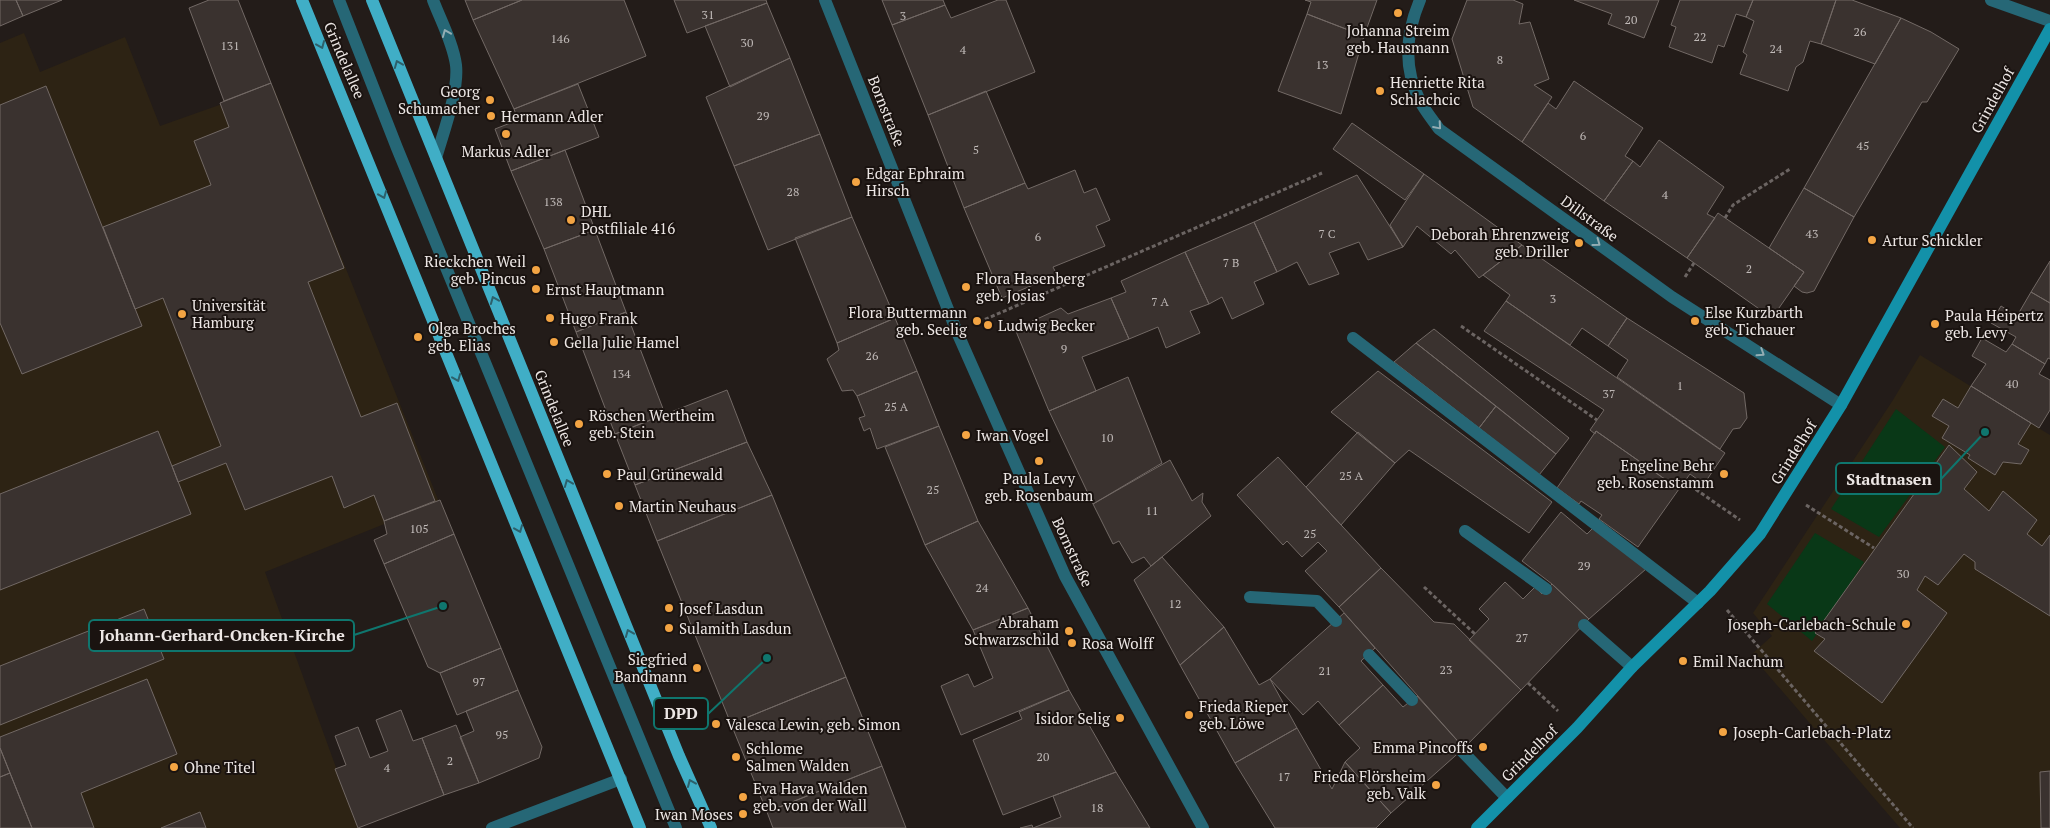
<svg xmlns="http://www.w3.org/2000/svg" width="2050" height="828" viewBox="0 0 2050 828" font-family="'PT Serif',serif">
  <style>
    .education { fill: #2d2314 }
    .green { fill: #093817 }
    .building { fill: #3a322f; stroke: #726965 }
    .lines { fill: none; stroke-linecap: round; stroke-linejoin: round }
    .path { stroke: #6b6462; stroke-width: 3; stroke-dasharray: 4 2.5; stroke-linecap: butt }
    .lane { stroke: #266776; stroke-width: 12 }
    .street { stroke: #266776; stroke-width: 12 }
    .secondary { stroke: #1391a9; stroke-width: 12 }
    .primary { stroke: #40aec6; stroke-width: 12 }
    .oneway { stroke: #93adb3 }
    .oneway2 { stroke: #2d606b }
    .poi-dot { fill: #f3a443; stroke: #1a1310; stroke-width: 2 }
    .labels { text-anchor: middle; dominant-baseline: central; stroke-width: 4; stroke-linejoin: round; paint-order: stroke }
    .number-label { font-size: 12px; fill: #c0bab8 }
    .poi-label { font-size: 15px; fill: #ede7e5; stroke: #1a1310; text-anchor: start }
    .street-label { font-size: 15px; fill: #ede7e5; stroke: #1a1310 }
    .leader { fill: none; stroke: #0f766e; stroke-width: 2 }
    .callout-dot { fill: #0f766e; stroke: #1a1310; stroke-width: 2 }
    .callout { fill: #1a1310; stroke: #0f766e; stroke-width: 2 }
    .callout-label { font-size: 16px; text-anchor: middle; font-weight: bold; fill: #ede7e5 }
  </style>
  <rect width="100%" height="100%" fill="#231c19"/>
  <path class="education" d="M24 33 40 72 125 37 160 126 273 86 439 502 265 572 358 828H0V43Z
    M1920 355 2050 435V828H1900L1751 655 1772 636 1753 613 1893 400Z"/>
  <path class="green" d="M1896 409 1945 447 1879 537 1831 509Z
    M1815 533 1864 562 1812 641 1767 604Z"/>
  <path class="building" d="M0 0H16L23 16 0 26Z
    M16 0H62L23 16Z
    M209 0H238L271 83 224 101 189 8Z
    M465 0H522L473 20Z
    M522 0H624L646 56 514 109 473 20Z
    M674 0H766L767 3 687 33Z
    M882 0H943L945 5 892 25Z
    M998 0H1006L1035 72 928 115 892 25 945 5 951 18Z
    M1305 0H1377L1364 36 1307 14 1311 2Z
    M1467 0H1513L1523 4 1519 24 1530 22 1549 79 1534 85 1552 97 1522 142 1473 107 1452 39Z
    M1574 0H1659L1644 38 1608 24 1612 14Z
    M1680 0H1753L1746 17 1736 14 1724 47 1718 45 1712 63 1669 47 1676 27 1671 25Z
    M1753 0H1836L1821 44 1810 41 1803 62 1796 67 1788 91 1740 74 1747 55 1743 52 1754 21 1746 17Z
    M1836 0H1852L1901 18 1875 64 1821 44Z
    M767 3 790 58 730 87 705 26Z
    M1307 14 1364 36 1341 114 1278 91Z
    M1901 18 1931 32 1959 49 1927 102H1922L1854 217 1804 188Z
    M790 58 820 134 734 166 706 97Z
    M1574 81 1643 128 1625 156 1633 161 1604 201 1522 142 1548 103 1556 109Z
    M271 83 344 268 308 282 361 417 397 403 435 501 384 521 374 495 344 508 332 476 245 510 226 463 178 482 172 466 221 446 163 298 135 309 103 227 211 185 194 141 229 127 220 103Z
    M578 84 599 137 511 171 495 129 518 120 514 109Z
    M46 86 142 326 22 374 0 323V105Z
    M986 91 1025 183 964 208 928 115Z
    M1352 123 1424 174 1405 200 1333 149Z
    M820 134 852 217 768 250 734 166Z
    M1659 140 1724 187 1707 214 1715 218 1687 258 1604 201 1633 161 1640 167Z
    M565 150 595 230 544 249 511 171Z
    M1075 170 1084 193 1096 188 1110 220 1096 226 1105 246 1053 267 1057 275 1002 298 964 208 1025 183 1028 189Z
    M1424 174 1522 245 1479 278 1455 250 1451 254 1417 226 1403 247 1390 225Z
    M1357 175 1403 247 1368 260 1359 242 1329 253 1339 274 1309 285 1297 262 1277 272 1254 222Z
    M1804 188 1854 217 1814 291 1807 293 1802 292 1794 286 1804 272 1769 248Z
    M1718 213 1804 272 1772 318 1687 258Z
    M852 217 895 318 837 343 795 238Z
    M1254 222 1277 272 1254 282 1264 304 1232 319 1222 297 1209 304 1185 252Z
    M595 230 626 312 576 332 544 249Z
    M1522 245 1627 318 1608 346 1582 328 1570 345 1506 301 1510 295 1483 275Z
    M1185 252 1209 304 1190 311 1200 333 1166 348 1158 327 1129 339 1111 298 1126 292 1121 281Z
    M2050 261V303L2031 292Z
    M2031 292 2050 303V359L2048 358 2045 364 2012 344 2016 337 1991 323 2001 306 2017 316Z
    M1111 298 1129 339 1082 357 1096 391 1049 411 1015 329 1061 308 1068 314Z
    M1506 301 1725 453 1704 484 1690 474 1679 489 1596 431 1595 434 1590 430 1604 410 1484 331Z
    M626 312 665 414 615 434 576 332Z
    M895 318 917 371 857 396 853 390 842 391 827 359 839 350 837 343Z
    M1627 318 1744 393 1747 418 1740 428 1733 429 1720 449 1617 377 1628 360 1608 346Z
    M1434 329 1569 438 1556 454 1416 343Z
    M1982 338 2006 352 2012 344 2045 364 2039 374 2050 380V410L2039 428 1971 386 1986 364 1972 356Z
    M1416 343 1496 406 1479 428 1394 362Z
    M917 371 939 426 877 449 870 428 864 431 859 418 865 416 857 396Z
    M1378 371 1552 502 1529 533 1409 450 1395 463 1331 412Z
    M1128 377 1162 463 1093 504 1049 411Z
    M1971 386 2031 423 2018 444 2029 450 2021 464 2003 462 1995 475 1968 458 1970 455 1942 438 1949 426 1932 416 1943 399 1958 408Z
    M727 390 747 442 635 485 615 434Z
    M1496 406 1556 454 1539 475 1479 428Z
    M939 426 978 521 925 545 885 447Z
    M158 431 191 514 0 590V494Z
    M1596 431 1679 489 1638 547 1599 519 1602 515 1581 501 1579 504 1557 488Z
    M1358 432 1395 463 1341 525 1306 487Z
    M747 442 772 495 657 541 635 485Z
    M1949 445 1977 472 1964 489 1989 511 2003 491 2037 520 2027 534 2042 546 2050 535V616L1975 569V562L1964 554 1938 585 1925 576 1917 590 1947 613 1882 703 1814 651 1825 639 1815 633Z
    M1278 457 1381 568 1339 607 1305 571 1327 551 1318 542 1302 557 1287 541 1283 545 1237 495Z
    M1170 460 1192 501 1203 493 1202 502 1211 516 1151 566 1144 557 1132 563 1119 541 1113 544 1093 504Z
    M772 495 846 677 731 724 657 541Z
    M440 500 454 534 384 564 374 540 387 534 384 521Z
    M1561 512 1587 534 1593 528 1646 569 1589 619 1552 584 1522 561Z
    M978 521 1028 608 973 630 925 545Z
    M454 534 501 648 440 673 428 667 384 564Z
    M1162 557 1224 627 1180 665 1134 580Z
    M1381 568 1434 622 1454 624 1521 690 1464 748 1339 607Z
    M1505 582 1523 599 1535 587 1542 594 1552 584 1589 619 1521 690 1469 640 1489 619 1479 609Z
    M1028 608 1069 690 961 735 941 686 968 674 974 687 993 678 973 630Z
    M144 609 164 659 0 725V666Z
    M1344 613 1375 648 1361 661 1383 685 1339 725 1318 701 1303 715 1270 679Z
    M1224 627 1259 685 1270 679 1297 728 1235 763 1180 665Z
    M501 648 518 690 457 715 440 673Z
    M846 677 882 766 767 812 731 724Z
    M147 679 177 754 81 793 94 828H32L0 748V737Z
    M1383 685 1403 707 1417 696 1464 748 1391 813 1345 762 1360 748 1339 725Z
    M518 690 542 747 539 758 479 783 460 737 474 731 466 711Z
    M1069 690 1116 772 1003 815 973 740 1022 719 1019 712Z
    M401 710 413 741 422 738 444 795 358 828 335 769 346 765 335 736 358 727 370 758 388 751 376 720Z
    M456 725 479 783 444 795 422 738Z
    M1297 728 1332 789 1345 762 1391 813 1376 828H1275L1235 763Z
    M0 748 10 773 0 777Z
    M882 766 906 828H773L767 812Z
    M2050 771V828H2041L2040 772Z
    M1116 772 1150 828H1020L1032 825 1033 828 1061 817 1053 796Z
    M10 773 32 828H0V777Z
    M200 812 206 828H161Z"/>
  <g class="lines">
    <path class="path" d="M1725 218 1733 205 1790 169
      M1685 277 1694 263
      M979 322 1322 173
      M1461 326 1597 420
      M1685 482 1740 520
      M1806 505 1874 548
      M1424 587 1475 634
      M1727 610 1913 828
      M1528 683 1558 711"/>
    <path class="lane" d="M339 0 397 148 676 828
      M433 0C441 21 453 43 456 65 459 91 443 133 436 158
      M1353 338 1698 603
      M1465 531 1546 589
      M1250 597 1317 601 1336 621
      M1584 625 1632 667
      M1369 655 1412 700
      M1461 750 1507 798"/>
    <path class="street" d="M825 0 957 332 1065 576 1203 828
      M1420 0C1406 33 1403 68 1420 101 1425 111 1433 120 1439 129L1672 297 1841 405
      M1991 0 2050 21
      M492 828 621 779"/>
    <path class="secondary" d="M1477 828 1577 728 1632 667 1710 591 1760 534 1841 405 2050 29"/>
    <path class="primary" d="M302 0 640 828
      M372 0 679 756 711 828"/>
  </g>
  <defs><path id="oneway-chevron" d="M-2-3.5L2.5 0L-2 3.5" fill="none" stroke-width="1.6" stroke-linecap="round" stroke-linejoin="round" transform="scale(1.25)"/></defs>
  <g class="oneway">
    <use href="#oneway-chevron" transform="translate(446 33) rotate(-112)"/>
    <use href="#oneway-chevron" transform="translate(1438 126) rotate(49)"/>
    <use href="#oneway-chevron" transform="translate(1597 243) rotate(36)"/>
    <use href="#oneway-chevron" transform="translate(1761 353) rotate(33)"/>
  </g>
  <g class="oneway2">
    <use href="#oneway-chevron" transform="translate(321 45) rotate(67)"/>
    <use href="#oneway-chevron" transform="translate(398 64) rotate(-112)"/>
    <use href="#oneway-chevron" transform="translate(383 195) rotate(68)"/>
    <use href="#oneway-chevron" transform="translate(494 300) rotate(-112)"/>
    <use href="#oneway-chevron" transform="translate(457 378) rotate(68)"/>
    <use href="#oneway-chevron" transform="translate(568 483) rotate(-112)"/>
    <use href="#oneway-chevron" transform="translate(519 529) rotate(68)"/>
    <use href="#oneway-chevron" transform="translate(629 633) rotate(-112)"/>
    <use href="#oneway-chevron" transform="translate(691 783) rotate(-113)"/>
  </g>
  <g class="poi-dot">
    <circle cx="1398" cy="13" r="5"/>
    <circle cx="1380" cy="91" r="5"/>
    <circle cx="490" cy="100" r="5"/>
    <circle cx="491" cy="116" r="5"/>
    <circle cx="506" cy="134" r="5"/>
    <circle cx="856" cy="182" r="5"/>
    <circle cx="571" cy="220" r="5"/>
    <circle cx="1872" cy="240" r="5"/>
    <circle cx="1579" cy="243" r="5"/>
    <circle cx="536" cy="270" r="5"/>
    <circle cx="966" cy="287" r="5"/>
    <circle cx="536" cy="289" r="5"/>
    <circle cx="182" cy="314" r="5"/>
    <circle cx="550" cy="318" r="5"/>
    <circle cx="977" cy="321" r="5"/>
    <circle cx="1695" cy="321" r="5"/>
    <circle cx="1935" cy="324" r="5"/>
    <circle cx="988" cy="325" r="5"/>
    <circle cx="418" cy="337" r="5"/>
    <circle cx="554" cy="342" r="5"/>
    <circle cx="579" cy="424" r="5"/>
    <circle cx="966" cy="435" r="5"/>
    <circle cx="1039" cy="461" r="5"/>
    <circle cx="607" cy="474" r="5"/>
    <circle cx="1724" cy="474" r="5"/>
    <circle cx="619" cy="506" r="5"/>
    <circle cx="669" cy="608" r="5"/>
    <circle cx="1906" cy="624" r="5"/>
    <circle cx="669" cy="628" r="5"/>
    <circle cx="1069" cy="631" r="5"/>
    <circle cx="1072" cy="643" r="5"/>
    <circle cx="1683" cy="661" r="5"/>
    <circle cx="697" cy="668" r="5"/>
    <circle cx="1189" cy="715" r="5"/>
    <circle cx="1120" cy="718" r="5"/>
    <circle cx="716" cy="724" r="5"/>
    <circle cx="1723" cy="732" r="5"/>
    <circle cx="1483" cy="747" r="5"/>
    <circle cx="736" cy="757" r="5"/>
    <circle cx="174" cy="767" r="5"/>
    <circle cx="1436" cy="785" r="5"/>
    <circle cx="743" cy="797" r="5"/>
    <circle cx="743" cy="814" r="5"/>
  </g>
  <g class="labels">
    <g class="number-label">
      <text x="708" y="14">31</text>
      <text x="903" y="15">3</text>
      <text x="1631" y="19">20</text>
      <text x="1860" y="31">26</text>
      <text x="1700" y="36">22</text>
      <text x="560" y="38">146</text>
      <text x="747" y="42">30</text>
      <text x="230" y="45">131</text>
      <text x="1776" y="48">24</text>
      <text x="963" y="49">4</text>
      <text x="1500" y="59">8</text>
      <text x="1322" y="64">13</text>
      <text x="763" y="115">29</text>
      <text x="1583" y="135">6</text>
      <text x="1863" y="145">45</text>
      <text x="976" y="149">5</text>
      <text x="793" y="191">28</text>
      <text x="1665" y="194">4</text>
      <text x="553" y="201">138</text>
      <text x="1327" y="233">7 C</text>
      <text x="1812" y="233">43</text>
      <text x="1038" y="236">6</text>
      <text x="1231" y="262">7 B</text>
      <text x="1749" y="268">2</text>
      <text x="1553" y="298">3</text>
      <text x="1160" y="301">7 A</text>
      <text x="1064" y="348">9</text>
      <text x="872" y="355">26</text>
      <text x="621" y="373">134</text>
      <text x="2012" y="383">40</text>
      <text x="1680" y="385">1</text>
      <text x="1609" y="393">37</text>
      <text x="896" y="406">25 A</text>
      <text x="1107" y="437">10</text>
      <text x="1351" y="475">25 A</text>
      <text x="933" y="489">25</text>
      <text x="1152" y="510">11</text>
      <text x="419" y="528">105</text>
      <text x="1310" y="533">25</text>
      <text x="1584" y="565">29</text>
      <text x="1903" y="573">30</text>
      <text x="982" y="587">24</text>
      <text x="1175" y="603">12</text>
      <text x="1522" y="637">27</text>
      <text x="1446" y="669">23</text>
      <text x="1325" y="670">21</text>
      <text x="479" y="681">97</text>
      <text x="502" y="734">95</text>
      <text x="1043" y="756">20</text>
      <text x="450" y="760">2</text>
      <text x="387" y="767">4</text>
      <text x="1284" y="776">17</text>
      <text x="1097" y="807">18</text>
    </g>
    <g class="poi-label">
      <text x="1398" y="30" text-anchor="middle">Johanna Streim<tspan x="1398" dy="17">geb. Hausmann</tspan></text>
      <text x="1390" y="82">Henriette Rita<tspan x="1390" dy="17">Schlachcic</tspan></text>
      <text x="480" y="91" text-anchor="end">Georg<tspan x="480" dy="17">Schumacher</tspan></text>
      <text x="501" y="116">Hermann Adler</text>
      <text x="506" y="151" text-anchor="middle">Markus Adler</text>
      <text x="866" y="173">Edgar Ephraim<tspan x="866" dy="17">Hirsch</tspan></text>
      <text x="581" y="211">DHL<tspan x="581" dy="17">Postfiliale 416</tspan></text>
      <text x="1569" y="234" text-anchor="end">Deborah Ehrenzweig<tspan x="1569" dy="17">geb. Driller</tspan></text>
      <text x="1882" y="240">Artur Schickler</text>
      <text x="526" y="261" text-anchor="end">Rieckchen Weil<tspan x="526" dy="17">geb. Pincus</tspan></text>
      <text x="976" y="278">Flora Hasenberg<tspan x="976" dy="17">geb. Josias</tspan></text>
      <text x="546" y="289">Ernst Hauptmann</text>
      <text x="192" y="305">Universität<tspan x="192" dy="17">Hamburg</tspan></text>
      <text x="967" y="312" text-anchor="end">Flora Buttermann<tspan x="967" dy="17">geb. Seelig</tspan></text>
      <text x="1705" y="312">Else Kurzbarth<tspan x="1705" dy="17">geb. Tichauer</tspan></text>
      <text x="1945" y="315">Paula Heipertz<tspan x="1945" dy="17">geb. Levy</tspan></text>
      <text x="560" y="318">Hugo Frank</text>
      <text x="998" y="325">Ludwig Becker</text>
      <text x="428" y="328">Olga Broches<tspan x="428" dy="17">geb. Elias</tspan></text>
      <text x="564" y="342">Gella Julie Hamel</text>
      <text x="589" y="415">Röschen Wertheim<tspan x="589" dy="17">geb. Stein</tspan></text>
      <text x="976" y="435">Iwan Vogel</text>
      <text x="1714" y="465" text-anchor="end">Engeline Behr<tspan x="1714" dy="17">geb. Rosenstamm</tspan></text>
      <text x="617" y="474">Paul Grünewald</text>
      <text x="1039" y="478" text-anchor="middle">Paula Levy<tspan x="1039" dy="17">geb. Rosenbaum</tspan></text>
      <text x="629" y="506">Martin Neuhaus</text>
      <text x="679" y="608">Josef Lasdun</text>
      <text x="1059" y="622" text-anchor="end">Abraham<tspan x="1059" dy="17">Schwarzschild</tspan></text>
      <text x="1896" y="624" text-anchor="end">Joseph-Carlebach-Schule</text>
      <text x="679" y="628">Sulamith Lasdun</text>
      <text x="1082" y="643">Rosa Wolff</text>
      <text x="687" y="659" text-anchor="end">Siegfried<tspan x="687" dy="17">Bandmann</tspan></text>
      <text x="1693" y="661">Emil Nachum</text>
      <text x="1199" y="706">Frieda Rieper<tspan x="1199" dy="17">geb. Löwe</tspan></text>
      <text x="1110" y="718" text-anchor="end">Isidor Selig</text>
      <text x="726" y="724">Valesca Lewin, geb. Simon</text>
      <text x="1733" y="732">Joseph-Carlebach-Platz</text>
      <text x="1473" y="747" text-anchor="end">Emma Pincoffs</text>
      <text x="746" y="748">Schlome<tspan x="746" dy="17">Salmen Walden</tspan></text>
      <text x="184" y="767">Ohne Titel</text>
      <text x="1426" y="776" text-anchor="end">Frieda Flörsheim<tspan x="1426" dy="17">geb. Valk</tspan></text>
      <text x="753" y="788">Eva Hava Walden<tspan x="753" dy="17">geb. von der Wall</tspan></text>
      <text x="733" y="814" text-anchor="end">Iwan Moses</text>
    </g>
    <g class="street-label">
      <text transform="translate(345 60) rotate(67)">Grindelallee</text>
      <text transform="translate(1992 100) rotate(-61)">Grindelhof</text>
      <text transform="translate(887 111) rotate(68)">Bornstraße</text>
      <text transform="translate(1590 218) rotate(36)">Dillstraße</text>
      <text transform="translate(555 408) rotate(68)">Grindelallee</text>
      <text transform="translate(1793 452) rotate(-58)">Grindelhof</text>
      <text transform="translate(1073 552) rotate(65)">Bornstraße</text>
      <text transform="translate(1529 753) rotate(-45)">Grindelhof</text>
    </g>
  </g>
  <path class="leader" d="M1985 432L1941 479M443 606L354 635M767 658L708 714"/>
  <g class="callout-dot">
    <circle cx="1985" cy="432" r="5"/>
    <circle cx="443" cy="606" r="5"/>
    <circle cx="767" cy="658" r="5"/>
  </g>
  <g class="callout">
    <rect x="1836" y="463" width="105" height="31" rx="5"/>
    <rect x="89" y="620" width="265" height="31" rx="5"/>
    <rect x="654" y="698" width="54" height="31" rx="5"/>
  </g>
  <g class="callout-label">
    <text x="1889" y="485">Stadtnasen</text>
    <text x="222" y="641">Johann-Gerhard-Oncken-Kirche</text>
    <text x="681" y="719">DPD</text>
  </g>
</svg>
